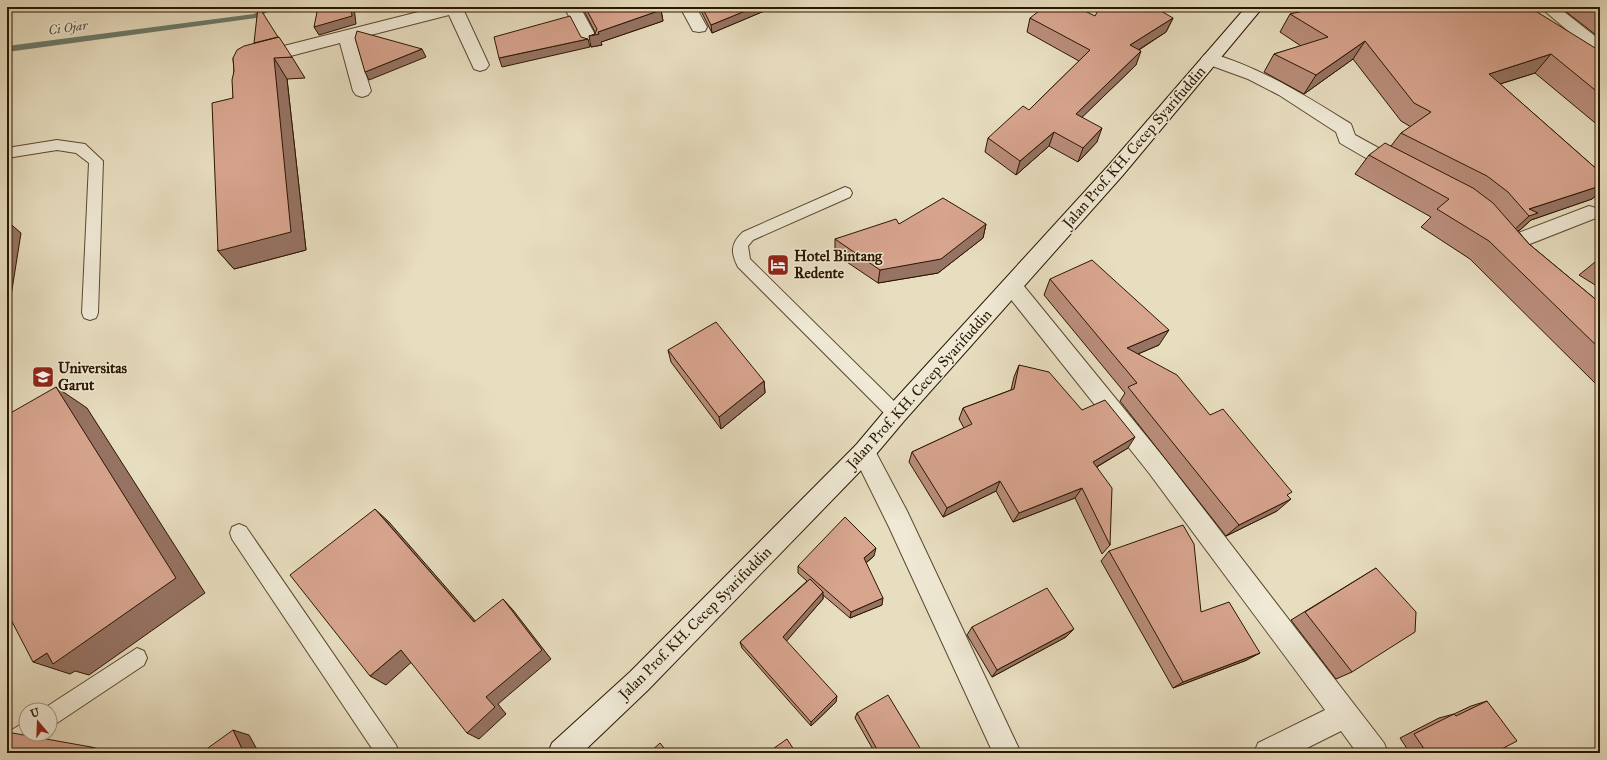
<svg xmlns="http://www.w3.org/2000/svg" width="1607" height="760" viewBox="0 0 1607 760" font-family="'IM FELL Great Primer',serif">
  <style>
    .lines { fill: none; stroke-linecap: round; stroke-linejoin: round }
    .stream { fill: #6c7a6a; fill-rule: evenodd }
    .lane-casing { stroke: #5a4830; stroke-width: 2 }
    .street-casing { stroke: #5a4830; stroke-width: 2 }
    .secondary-casing { stroke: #2b1600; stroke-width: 2 }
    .lane { fill: #efe9d5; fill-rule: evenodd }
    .street { fill: #efe9d5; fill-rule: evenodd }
    .secondary { fill: #efe9d5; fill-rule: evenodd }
    .wall { fill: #b98d7a; stroke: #2b1600 }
    .shaded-wall { fill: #967363; stroke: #2b1600 }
    .building { fill: #d7a48e; stroke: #2b1600 }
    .labels { text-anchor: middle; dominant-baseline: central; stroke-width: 3; stroke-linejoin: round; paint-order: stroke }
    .far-water-label { font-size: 13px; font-style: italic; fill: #51503e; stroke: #efe9d5 }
    .street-label { font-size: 15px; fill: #2b1600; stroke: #efe9d5 }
    .poi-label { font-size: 15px; font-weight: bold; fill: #2b1600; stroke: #efe9d5; text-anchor: start }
  </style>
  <rect width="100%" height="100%" fill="#e7ddbf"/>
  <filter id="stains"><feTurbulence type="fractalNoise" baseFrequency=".005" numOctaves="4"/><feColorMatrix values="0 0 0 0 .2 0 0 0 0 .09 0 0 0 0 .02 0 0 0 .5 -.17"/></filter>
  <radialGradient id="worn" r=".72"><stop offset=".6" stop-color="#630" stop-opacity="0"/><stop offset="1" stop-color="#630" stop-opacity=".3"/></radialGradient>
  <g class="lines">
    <path class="stream" d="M267 7H277L256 18 7 52V46L254 14Z"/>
    <g class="lane-casing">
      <path id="lane" d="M57 140 85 144 103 161 98 313 96 318 90 320 84 318 82 313 89 163 76 153 57 150 7 158V148Z
        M845 187 850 189 852 193 850 197 753 240 748 246 750 259 902 409 905 414 902 419 896 422 890 419 738 267C731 253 730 244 743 232Z
        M239 524 246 527 396 745 399 753H375L232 539 230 533 232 527Z
        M137 648 144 651 147 658 144 665 57 723 50 726V710H42L43 709Z
        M26 721V734H36C31 744 18 753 7 753V733Z"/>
    </g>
    <g class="street-casing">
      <path id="street" d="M438 7H467L464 11 489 65 486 69 480 71 474 69 449 15 355 39 371 91 368 95 362 97 356 95 353 91 340 43 260 64 254 62 251 58 254 54 260 52Z
        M564 7H580L598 40 596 44 590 46 584 44Z
        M680 7H696L707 27 705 31 699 32 693 31Z
        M1540 7H1558L1600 40V55L1594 53Z
        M1210 53C1262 68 1306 96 1351 124L1355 135 1404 162 1406 167 1404 172 1397 174 1390 172 1340 143 1336 132 1279 95 1248 79 1204 63 1201 59 1204 55Z
        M1589 206 1596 208 1599 213 1596 218 1507 253 1500 250 1497 245 1500 240Z
        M1012 278 1019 280 1165 459 1384 743 1388 753H1357L1341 731 1297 753H1254L1258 743 1325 710 1149 473 1005 292 1002 286 1005 280Z
        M864 442 872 445 907 511 1021 753H993L889 527 852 452 856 445Z"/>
    </g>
    <g class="secondary-casing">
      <path id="secondary" d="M1246 7H1263L1123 175 904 421 872 459 648 690 582 753H548L552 743 630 672 856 445 888 407 1109 165Z"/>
    </g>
    <use href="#lane" class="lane"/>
    <use href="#street" class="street"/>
    <use href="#secondary" class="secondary"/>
  </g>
  <path class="wall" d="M582 7H660L661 10 663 21 601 42 602 45 591 47 595 32Z
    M699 7H769V9L712 33Z
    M1560 7H1600V38Z
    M1290 14 1600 51V127L1535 73 1500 84 1600 172V192L1592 199 1531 220 1520 230 1518 231 1529 244 1600 303V388L1470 259 1421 227 1431 217 1355 174 1369 155 1391 146 1401 133 1411 127 1401 121 1353 59 1304 94 1264 72 1274 54 1301 46 1280 32Z
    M1095 16 1173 18 1166 32 1139 50 1136 65 1082 117 1097 142 1078 162 1049 146 1016 175 985 152 988 138 1029 110 1079 61 1027 32 1030 18Z
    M292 57 305 78 287 79 306 250 234 269 218 251 233 98 234 71 233 58Z
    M899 224H986L983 238 938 273 878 283 835 254V239Z
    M1600 258V288L1579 275Z
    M1050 279 1159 345 1138 354 1210 415 1287 495 1277 511 1226 536 1120 401 1125 393 1044 295Z
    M668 350 764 381 765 393 721 429 671 362Z
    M1019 365 1082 410 1128 448 1097 467 1110 545 1102 554 1075 498 1013 522 996 491 943 517 909 462 912 452 964 428 959 419 963 408 1011 390 1014 377Z
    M1109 551 1201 612 1247 660 1173 688 1101 561Z
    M874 556 866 563 882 605 850 618 823 595V599L786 641 836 702 811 726 742 648 740 642 807 581 798 573V566Z
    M1376 568 1352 672 1336 679 1291 620Z
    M972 627 1066 637 992 677 967 635Z
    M1487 701 1494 753H1410L1400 738 1439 718 1454 714 1471 706Z
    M857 713 923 753H875L855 718Z"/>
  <path class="shaded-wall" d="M351 7H354L356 24 319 35 314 27Z
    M755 7H769V9L712 33 711 25Z
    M661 10 663 21 601 42 602 45 591 47 589 36 599 34 598 32Z
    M1173 18 1166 32 1124 59 1130 45Z
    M588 39 590 47 502 67 499 58Z
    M1365 41 1353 59 1304 94 1316 75Z
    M422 49 426 57 369 80 365 72Z
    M1141 51 1136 65 1071 128 1076 114Z
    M1551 54 1535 73 1474 92 1489 74Z
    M274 58 287 79 306 250 234 269 218 251Z
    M1102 128 1097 142 1078 162 1083 148Z
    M1054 132 1049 146 1016 175 1020 161Z
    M1600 186V192L1592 199 1531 220 1520 230 1511 233 1529 216V209Z
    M7 221 21 233 11 296 7 297Z
    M986 224 983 238 938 273 878 283 880 270Z
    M1169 330 1159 345 1119 362 1127 348Z
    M764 381 765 393 721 429 719 417Z
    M56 387 87 408 205 593 89 675 75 671 70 674 33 662 47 653Z
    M1135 437 1128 448 1086 473 1093 462Z
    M1000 481 996 491 943 517 947 508Z
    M1082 488 1075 498 1013 522 1019 513Z
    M1291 499 1277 511 1226 536 1239 525Z
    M375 509 389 522 485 632 474 622Z
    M876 548 874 556 862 566 864 558Z
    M823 592V599L784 644 783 637Z
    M883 598 882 605 850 618 851 612Z
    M503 599 513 610 551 659 498 704 506 714 479 739 467 733 486 697Z
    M1074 629 1066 637 992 677 997 670Z
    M401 650 415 659 386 685 370 676Z
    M1260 653 1247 660 1173 688 1183 682Z
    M837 696 836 702 811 726V722Z
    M233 730 249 735 259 753H244Z
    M91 747 117 753H88Z"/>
  <path class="building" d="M258 7H259L278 37 254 43Z
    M318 7H351L352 16 314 27Z
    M585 7H660L661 10 598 32 599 34 589 36 595 34 597 29Z
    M702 7H755L711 25Z
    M1044 7H1077L1095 16 1100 7H1154L1173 18 1130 45 1141 51 1076 114 1102 128 1083 148 1054 132 1020 161 988 138 1023 106 1029 110 1090 50 1030 18Z
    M1321 7H1529L1600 51V94L1551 54 1489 74 1600 172V186L1529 209 1538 213 1529 216 1508 192 1487 176 1401 133 1431 112 1414 103 1365 41 1316 75 1274 54 1328 37 1290 14Z
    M1594 7H1600V11Z
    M570 16 581 37 588 39 499 58 494 37Z
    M357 31 422 49 365 72 355 38Z
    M279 37 292 57 274 58 291 232 218 251 212 103 233 98 232 80 234 71 233 58 237 50 244 46Z
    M1385 143 1473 188 1493 203 1529 244 1600 303V349L1489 241 1437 209 1449 199 1369 155Z
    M943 198 986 224 941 259 880 270 835 239 896 219 899 224Z
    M1092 260 1169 330 1127 348 1177 375 1210 415 1223 409 1292 492 1287 495 1291 499 1239 525 1128 387 1137 383 1050 279Z
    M716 322 764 381 719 417 668 350Z
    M1019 365 1049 372 1082 410 1105 400 1135 437 1093 462 1112 488 1110 545 1082 488 1019 513 1000 481 947 508 912 452 972 424 963 408 1014 389Z
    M56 387 176 578 53 664 47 653 33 662 7 612V415Z
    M375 509 474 622 503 599 542 650 486 697 495 707 467 733 401 650 370 676 290 575Z
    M845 517 876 548 864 558 883 598 851 612 798 566Z
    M1183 525 1194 544 1201 612 1229 602 1260 653 1183 682 1109 551Z
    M1376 568 1416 612 1415 632 1352 672 1305 612Z
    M810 579 823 592 783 637 837 696 811 722 740 642Z
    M1047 588 1074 629 997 670 972 627Z
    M888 695 923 753H879L857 713Z
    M1487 701 1517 741 1494 753H1427L1414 734 1454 714 1456 716Z
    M233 730 244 753H201Z
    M7 732 91 747 88 753H7Z
    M787 739 796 753H767Z
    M660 743 668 753H649Z"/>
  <defs>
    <g id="hotel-square" transform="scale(1.15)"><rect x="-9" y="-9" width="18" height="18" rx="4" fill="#8f2418" stroke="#efe9d5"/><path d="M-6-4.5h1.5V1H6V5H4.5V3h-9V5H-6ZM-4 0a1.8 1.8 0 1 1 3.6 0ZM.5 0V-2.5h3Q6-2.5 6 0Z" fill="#fff"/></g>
    <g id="university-square" transform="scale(1.15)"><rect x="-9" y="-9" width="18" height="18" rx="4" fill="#8f2418" stroke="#efe9d5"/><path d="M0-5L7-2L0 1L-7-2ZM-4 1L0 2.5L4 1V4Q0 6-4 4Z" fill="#fff"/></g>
  </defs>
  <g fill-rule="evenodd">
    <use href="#hotel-square" x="778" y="265"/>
    <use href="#university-square" x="43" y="377"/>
  </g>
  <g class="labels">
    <g class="far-water-label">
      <text transform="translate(68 28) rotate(-8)">Ci Ojar</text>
    </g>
    <g class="street-label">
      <text transform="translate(1134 147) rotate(-49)">Jalan Prof. KH. Cecep Syarifuddin</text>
      <text transform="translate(919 389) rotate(-48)">Jalan Prof. KH. Cecep Syarifuddin</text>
      <text transform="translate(695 623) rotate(-45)">Jalan Prof. KH. Cecep Syarifuddin</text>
    </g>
    <g class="poi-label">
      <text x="794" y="256">Hotel Bintang<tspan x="794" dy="17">Redente</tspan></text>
      <text x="58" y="368">Universitas<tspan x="58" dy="17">Garut</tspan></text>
    </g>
  </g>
  <rect width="1607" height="760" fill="none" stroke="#e7ddbf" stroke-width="24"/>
  <rect x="8" y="8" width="1591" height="744" fill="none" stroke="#2b1600" stroke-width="2"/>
  <rect x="12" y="12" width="1583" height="736" fill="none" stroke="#2b1600"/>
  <g transform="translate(38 722) rotate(341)"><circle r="19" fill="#efe9d5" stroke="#a19580"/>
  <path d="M0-3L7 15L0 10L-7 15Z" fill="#8f2418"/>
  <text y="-6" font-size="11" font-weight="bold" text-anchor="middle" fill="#2b1600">U</text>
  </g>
  <rect width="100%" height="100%" filter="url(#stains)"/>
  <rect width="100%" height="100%" fill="url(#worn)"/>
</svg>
